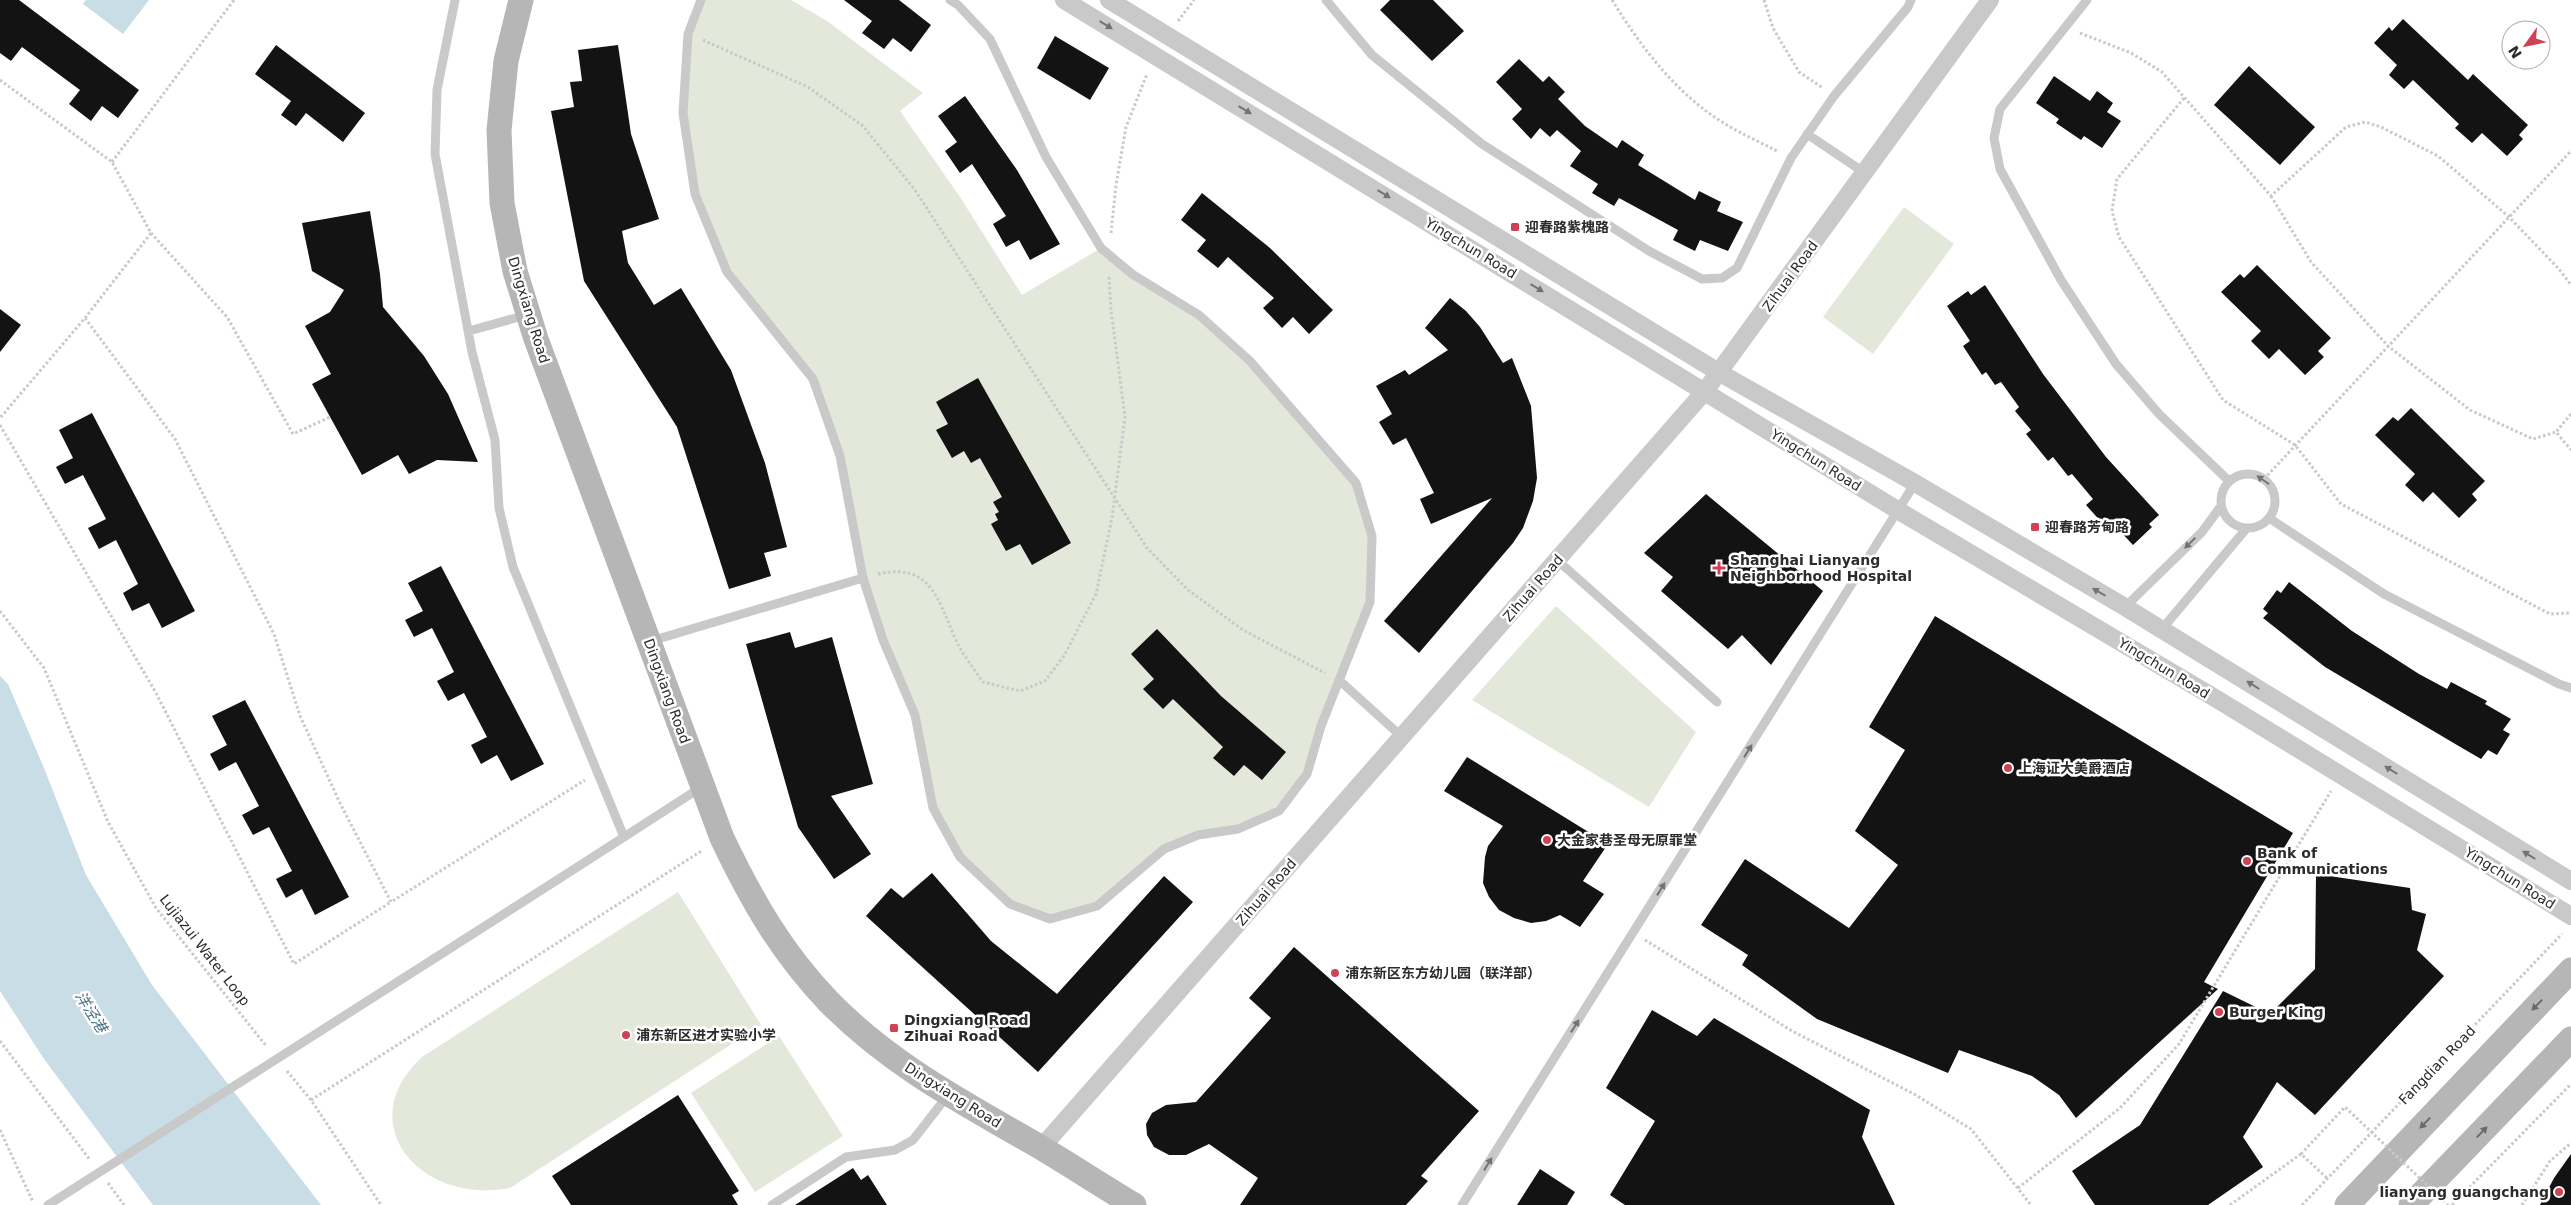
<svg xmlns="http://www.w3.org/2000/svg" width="2571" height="1205" viewBox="0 0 2571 1205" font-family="'DejaVu Sans','Noto Sans SC',sans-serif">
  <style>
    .green { fill: #e3e8db }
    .water { fill: #c9dde6 }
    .building { fill: #131313 }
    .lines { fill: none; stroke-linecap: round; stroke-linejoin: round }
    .path { stroke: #c9c9c9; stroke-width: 3; stroke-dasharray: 2.5 2.5; stroke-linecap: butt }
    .lane { stroke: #c9c9c9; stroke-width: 9 }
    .street { stroke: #c9c9c9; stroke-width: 18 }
    .secondary { stroke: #b6b6b6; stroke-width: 25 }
    .path-bridge { stroke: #c9c9c9; stroke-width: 3; stroke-dasharray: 2.5 2.5; stroke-linecap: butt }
    .lane-bridge { stroke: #c9c9c9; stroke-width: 9 }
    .oneway { fill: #737373 }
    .oneway2 { fill: #6a6a6a }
    .poi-dot { fill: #d04156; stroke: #fff; stroke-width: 2 }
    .labels { text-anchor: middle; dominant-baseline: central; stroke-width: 5; stroke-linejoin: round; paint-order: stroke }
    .poi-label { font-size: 14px; font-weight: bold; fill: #2c2c2c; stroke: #fff; text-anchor: start }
    .street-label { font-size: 14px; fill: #2c2c2c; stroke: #fff }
    .water-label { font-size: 15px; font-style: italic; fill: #447084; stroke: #fff }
  </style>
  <rect width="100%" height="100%" fill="#fff"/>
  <path class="green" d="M701 0H791L827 21 923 93 900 111 960 197 1022 295 1101 248 1199 315 1250 361 1356 483 1372 536 1370 602 1307 774 1279 811 1238 829 1198 835 1164 849 1097 906 1050 919 1010 904 960 857 933 808 915 715 863 578 840 456 813 379 727 272 695 194 683 113 688 34Z
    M1904 207 1954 244 1873 354 1823 317Z
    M1556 606 1696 732 1649 807 1472 700Z
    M678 892 761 1025 510 1188C421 1205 350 1124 422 1057Z
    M779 1036 843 1136 755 1192 691 1093Z"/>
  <path class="water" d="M86 0H149L123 34 83 4Z
    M0 676 8 684 44 768 86 875 152 985 321 1205H153L44 1059 0 991Z"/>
  <path class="building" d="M0 0H19L139 90 118 118 102 106 91 121 69 104 80 90 22 47 11 61 0 53Z
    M844 0H899L931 25 911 52 893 38 884 49 862 33 872 21Z
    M1390 0H1433L1464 31 1432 61 1380 10Z
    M2403 19 2468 80 2473 74 2528 125 2519 135 2523 139 2507 156 2482 133 2472 143 2455 128 2459 124 2413 80 2404 89 2389 75 2397 65 2374 43 2389 27 2392 31Z
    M1055 36 1109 68 1090 100 1037 68Z
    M276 45 365 113 343 142 306 113 296 126 281 115 291 101 255 74Z
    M618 45 631 134 659 219 622 231 628 263 654 305 681 288 731 370 765 463 787 547 764 553 771 576 729 589 677 427 584 281 551 111 574 107 570 82 582 81 578 50Z
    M1519 59 1543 82 1549 76 1565 92 1558 99 1585 126 1617 148 1622 140 1644 155 1638 165 1695 200 1699 191 1721 202 1717 211 1743 222 1728 251 1700 240 1695 251 1673 240 1678 230 1619 198 1614 206 1592 193 1598 184 1570 166 1581 151 1557 130 1550 137 1540 128 1531 139 1512 119 1522 109 1496 82Z
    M2249 66 2315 127 2280 165 2214 105Z
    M2054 76 2090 101 2097 91 2113 103 2107 112 2121 121 2102 148 2084 136 2081 140 2056 123 2059 119 2036 103Z
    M965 96 1017 170 1060 244 1030 260 1019 240 1006 247 993 224 1006 216 972 164 960 173 945 151 957 142 938 116Z
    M1202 193 1270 248 1333 310 1309 334 1293 317 1282 328 1263 308 1274 298 1228 257 1218 268 1197 251 1206 240 1181 220Z
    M370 211 380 274 383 307 424 356 448 394 478 462 437 460 409 474 398 455 362 475 312 384 331 374 305 326 330 312 344 290 312 271 302 223Z
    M2257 265 2331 338 2318 351 2324 357 2305 375 2279 349 2269 359 2251 341 2261 331 2221 292 2240 274 2244 278Z
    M1985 285 2043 374 2106 457 2159 515 2149 524 2152 527 2133 545 2118 529 2112 534 2086 505 2093 499 2072 474 2068 476 2053 457 2048 461 2026 434 2031 430 2015 411 2019 407 2001 382 1995 385 1986 372 1982 375 1963 346 1970 341 1947 306 1968 291 1971 295Z
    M1450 298 1466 311 1480 327 1503 363 1512 358 1531 406 1537 478 1533 501 1523 528 1513 543 1419 653 1384 621 1492 498 1431 524 1420 499 1434 493 1406 438 1393 445 1379 422 1392 414 1376 386 1405 370 1409 375 1448 350 1425 328Z
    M0 309 21 325 0 352Z
    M978 378 1071 543 1032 565 1020 544 1006 551 991 524 998 520 995 514 999 512 993 502 1002 497 980 458 971 463 964 451 952 458 936 430 948 424 936 402Z
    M2411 408 2485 481 2472 494 2477 500 2459 518 2433 492 2423 502 2405 485 2415 474 2375 435 2393 417 2398 421Z
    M92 413 195 611 162 628 149 603 132 611 123 593 138 584 116 540 99 549 88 528 106 519 83 475 65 484 56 467 73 458 59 430Z
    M1706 494 1823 591 1771 665 1742 635 1728 649 1661 591 1673 577 1644 553Z
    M441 566 544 764 511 781 497 755 481 764 471 745 487 737 464 693 448 701 437 681 454 672 432 628 414 637 405 620 423 611 408 583Z
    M2289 582 2352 631 2419 674 2447 689 2451 682 2487 701 2485 704 2511 719 2503 730 2510 734 2497 755 2488 750 2481 759 2457 745 2325 667 2263 618 2268 613 2263 609 2277 590 2281 593Z
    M1935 616 2293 833 2204 982 2218 989 2076 1118 2059 1095 2032 1076 1959 1050 1948 1073 1817 1019 1742 965 1748 955 1701 925 1745 859 1849 928 1898 865 1855 831 1905 750 1869 727Z
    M1157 629 1221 696 1286 752 1262 780 1244 765 1234 776 1213 758 1223 747 1173 699 1163 709 1143 689 1154 679 1131 654Z
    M790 632 795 648 832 637 873 784 831 796 871 854 834 879 798 827 746 644Z
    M245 700 349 897 315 915 302 889 286 898 276 879 292 871 269 827 253 835 242 815 259 806 236 762 219 771 210 754 227 745 212 716Z
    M1467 757 1608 844 1583 881 1604 894 1580 927 1560 915 1546 921 1531 923 1514 918 1499 910 1489 897 1483 883 1485 857 1488 846 1503 826 1444 791Z
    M932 873 991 941 1057 994 1164 876 1193 902 1038 1072 866 916 891 888 903 898Z
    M2316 874 2410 888 2412 910 2426 914 2417 950 2444 976 2315 1115 2277 1082 2243 1137 2263 1167 2208 1205H2095L2072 1171 2140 1125 2223 991 2270 1014 2315 969Z
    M1294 947 1479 1111 1421 1176 1428 1181 1406 1205H1240L1258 1178 1209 1144 1186 1155H1169L1154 1147 1147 1135 1146 1124 1152 1113 1166 1105 1196 1102 1271 1018 1249 998Z
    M1652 1010 1697 1036 1714 1018 1870 1110 1862 1137 1895 1205H1625L1610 1195 1655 1121 1606 1088Z
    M678 1095 739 1191 732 1195 738 1205H571L552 1176Z
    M2571 1154V1205H2540L2554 1178Z
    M853 1168 861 1180 868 1175 887 1205H795Z
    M1540 1169 1575 1192 1567 1205H1517Z"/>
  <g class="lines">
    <path class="path" d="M1612 0C1640 45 1673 90 1719 120 1737 132 1758 141 1777 151
      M1764 0 1773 28 1799 72 1823 88
      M1178 21 1194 0
      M2080 33 2131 53 2162 72 2271 196 2346 127 2365 122 2381 127 2438 156 2509 217 2558 268 2571 285
      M703 40 808 87 863 126 915 190 1147 548 1188 590 1243 630 1325 673
      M0 80 112 162 151 233 85 318 0 418
      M2184 98 2117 179 2112 211 2119 237 2223 400 2295 445 2341 504 2550 614 2571 613
      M112 162 234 0
      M2271 196 2311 262 2388 346 2470 410 2533 439 2556 432
      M151 233 227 317 293 434 330 417
      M1111 233 1116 185 1126 127 1147 74
      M85 318 175 439 274 634 300 716 340 803 391 902 585 780
      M2571 414 2556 432 2571 450
      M0 425 156 693 294 964 391 902
      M2264 479 2571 151
      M878 574C938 560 940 613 961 650 968 661 976 672 983 682L1020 691 1045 681 1064 656 1096 594 1112 518 1125 417 1111 310 1109 276
      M0 611 44 668 108 822 156 908 267 1047
      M1645 940 1792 1031 1914 1094 1971 1129 2031 1205
      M0 1041 90 1160
      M287 1071 311 1100 381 1205
      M311 1100 703 850
      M0 1130 33 1202
      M108 1183 124 1205
      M2018 1188 2120 1108 2179 1044 2331 791
      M2230 1205 2301 1154 2328 1179
      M2302 1205 2562 934
      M2452 1205 2571 1084
      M2522 1205 2550 1161 2571 1143"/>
    <path class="lane" d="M455 0 437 90 435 154 472 352 495 440 499 508 513 567 624 837
      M701 0 688 34 683 113 695 194 727 272 813 379 840 456 863 578 883 640 915 715 933 808 960 857 1010 904 1050 919 1097 906 1164 849 1198 835 1238 829 1279 811 1307 774 1321 726 1370 602 1372 536 1356 483 1250 361 1199 315 1132 274 1101 248 1046 157 990 39 958 5 950 0
      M1326 0 1372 55 1482 144 1649 251 1702 279 1722 278 1737 268 1791 158 1834 96 1908 7 1911 0
      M2087 0 2000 109 1994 138 2000 169 2061 280 2116 364 2159 414 2229 481
      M1807 134 1865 173
      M469 331 526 315
      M2221 501a27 27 0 1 1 54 0a27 27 0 1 1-54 0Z
      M2269 518 2384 594 2559 684 2571 688
      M1557 560 1717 702
      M2125 607 2202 532 2221 506
      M2162 629 2246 529
      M651 641 863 578
      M1339 680 1402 737
      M579 866 700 788
      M772 1205 846 1157 895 1150 913 1140 948 1095
      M1462 1205 1915 483"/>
    <path class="street" d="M1064 0 1899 511 2220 701 2571 916
      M1109 0 1720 373 1915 483 2125 607 2571 881
      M1041 1148 1705 391 1990 0"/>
    <path class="secondary" d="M521 0 506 61 499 130 502 203 515 271 536 339 722 838C751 899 781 952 829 1002 892 1066 964 1103 1040 1147 1072 1166 1102 1186 1134 1205
      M2347 1205 2571 970
      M2411 1205 2571 1039"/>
    <path class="path-bridge" d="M2301 1154 2345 1107 2448 1205"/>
    <path class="lane-bridge" d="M48 1205 579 866"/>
  </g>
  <defs><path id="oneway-solid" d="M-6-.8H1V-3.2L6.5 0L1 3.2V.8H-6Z" transform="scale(1.25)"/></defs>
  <g class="oneway">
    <use href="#oneway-solid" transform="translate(1106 25) rotate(31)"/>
    <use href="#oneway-solid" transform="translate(1245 110) rotate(31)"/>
    <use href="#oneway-solid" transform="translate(1384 194) rotate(31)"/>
    <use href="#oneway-solid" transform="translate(1537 288) rotate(31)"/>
    <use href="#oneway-solid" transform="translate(2263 480) rotate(-145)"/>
    <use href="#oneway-solid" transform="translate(2190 543) rotate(136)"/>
    <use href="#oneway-solid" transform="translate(2099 592) rotate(-150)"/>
    <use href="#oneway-solid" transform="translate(2253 685) rotate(-148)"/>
    <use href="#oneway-solid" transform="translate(1748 751) rotate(-58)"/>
    <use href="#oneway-solid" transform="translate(2391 770) rotate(-148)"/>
    <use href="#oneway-solid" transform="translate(2529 855) rotate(-148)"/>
    <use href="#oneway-solid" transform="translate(1661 889) rotate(-58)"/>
    <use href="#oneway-solid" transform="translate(1575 1026) rotate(-58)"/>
    <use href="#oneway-solid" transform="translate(1488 1164) rotate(-58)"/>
  </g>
  <g class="oneway2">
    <use href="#oneway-solid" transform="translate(2537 1005) rotate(134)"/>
    <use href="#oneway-solid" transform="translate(2425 1123) rotate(134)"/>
    <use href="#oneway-solid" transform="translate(2482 1132) rotate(-46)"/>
  </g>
  <g class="poi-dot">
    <rect x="1510" y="222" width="10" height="10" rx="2.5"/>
    <rect x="2030" y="522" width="10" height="10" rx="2.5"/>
    <path d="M1716.5 560.5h5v5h5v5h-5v5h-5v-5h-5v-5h5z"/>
    <circle cx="2008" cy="768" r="5"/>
    <circle cx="1547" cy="840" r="5"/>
    <circle cx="2247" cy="861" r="5"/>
    <circle cx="1335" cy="973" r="5"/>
    <circle cx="2219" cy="1012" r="5"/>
    <rect x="889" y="1023" width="10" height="10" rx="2.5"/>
    <circle cx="626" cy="1035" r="5"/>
    <circle cx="2559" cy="1192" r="5"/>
  </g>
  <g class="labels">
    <g class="poi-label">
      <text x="1525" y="227">迎春路紫槐路</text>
      <text x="2045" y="527">迎春路芳甸路</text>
      <text x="1730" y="560">Shanghai Lianyang<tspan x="1730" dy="16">Neighborhood Hospital</tspan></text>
      <text x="2018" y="768">上海证大美爵酒店</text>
      <text x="1557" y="840">大金家巷圣母无原罪堂</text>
      <text x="2257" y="853">Bank of<tspan x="2257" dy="16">Communications</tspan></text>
      <text x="1345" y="973">浦东新区东方幼儿园（联洋部）</text>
      <text x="2229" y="1012">Burger King</text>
      <text x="904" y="1020">Dingxiang Road<tspan x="904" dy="16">Zihuai Road</tspan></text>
      <text x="636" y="1035">浦东新区进才实验小学</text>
      <text x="2549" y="1192" text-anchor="end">lianyang guangchang</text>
    </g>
    <g class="street-label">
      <text transform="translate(1471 248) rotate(31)">Yingchun Road</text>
      <text transform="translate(1790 276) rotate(-54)">Zihuai Road</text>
      <text transform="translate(529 310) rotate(73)">Dingxiang Road</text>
      <text transform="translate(1816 460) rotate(32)">Yingchun Road</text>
      <text transform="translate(1533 588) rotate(-49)">Zihuai Road</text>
      <text transform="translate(2164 668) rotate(31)">Yingchun Road</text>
      <text transform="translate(667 691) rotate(70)">Dingxiang Road</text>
      <text transform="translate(2510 878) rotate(32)">Yingchun Road</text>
      <text transform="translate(1266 892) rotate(-49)">Zihuai Road</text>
      <text transform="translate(205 950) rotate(52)">Lujiazui Water Loop</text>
      <text transform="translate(2437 1065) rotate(-46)">Fangdian Road</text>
      <text transform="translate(953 1095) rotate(32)">Dingxiang Road</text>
    </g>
    <g class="water-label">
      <text transform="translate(91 1012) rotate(58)">洋泾港</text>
    </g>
  </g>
  <g transform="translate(2526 45) rotate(237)"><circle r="24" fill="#ffffff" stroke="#ababab"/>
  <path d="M0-4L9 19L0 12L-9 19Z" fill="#d04156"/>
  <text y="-8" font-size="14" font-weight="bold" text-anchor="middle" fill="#2c2c2c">N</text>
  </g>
</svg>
